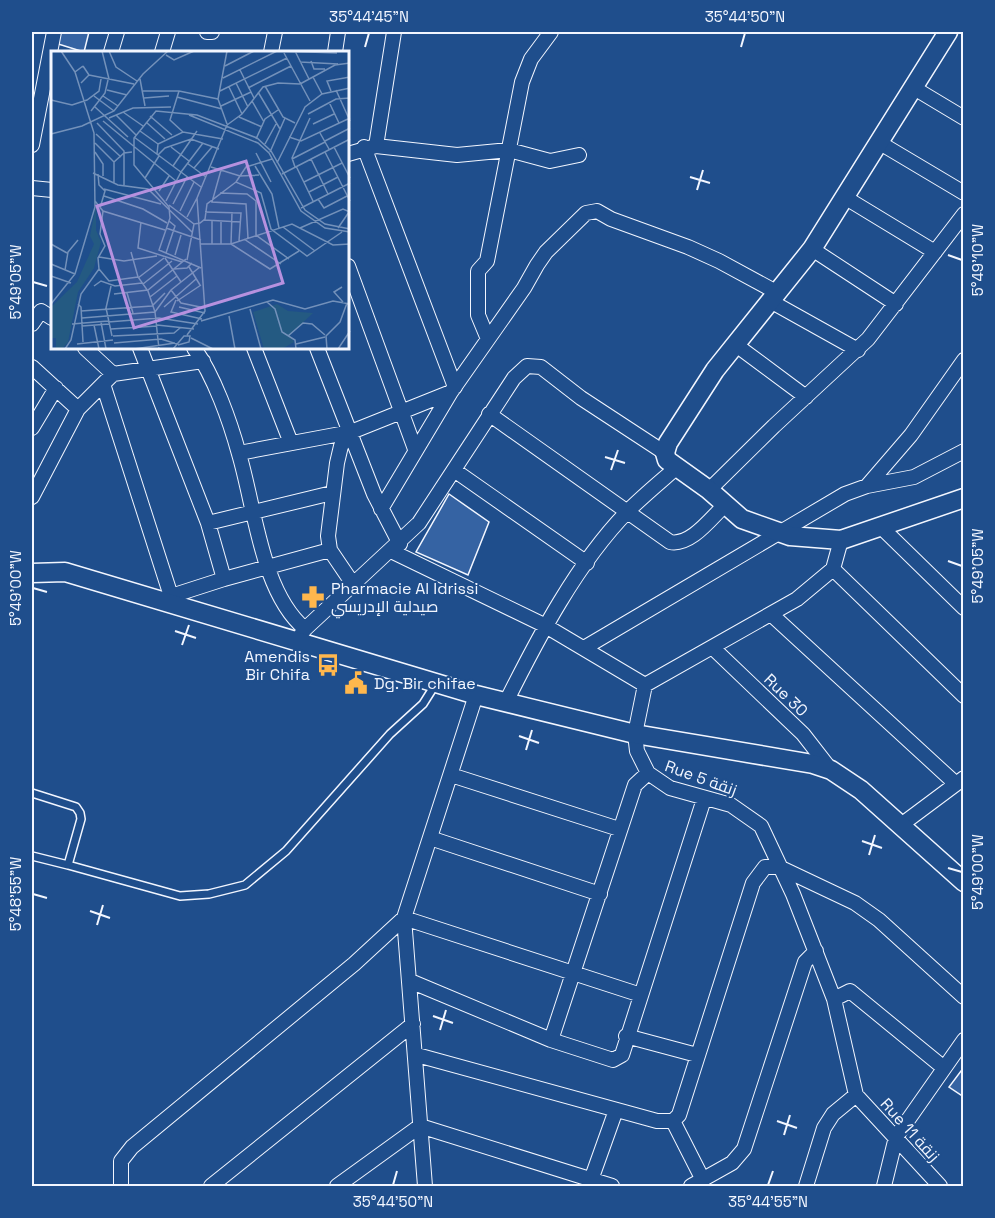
<svg xmlns="http://www.w3.org/2000/svg" width="995" height="1218" viewBox="0 0 995 1218" font-family="'Space Grotesk',Cairo,sans-serif">
  <style>
    .building { fill: #3563a3; stroke: #f2f6ff; stroke-width: 1.5 }
    .lines { fill: none; stroke-linecap: round; stroke-linejoin: round }
    .service-casing { stroke: #f2f6ff; stroke-width: 10 }
    .minor-casing { stroke: #f2f6ff; stroke-width: 16 }
    .tertiary-casing { stroke: #f2f6ff; stroke-width: 21 }
    .service { stroke: #1f4e8c; stroke-width: 7 }
    .minor { stroke: #1f4e8c; stroke-width: 14 }
    .tertiary { stroke: #1f4e8c; stroke-width: 18 }
    .ticks { fill: none; stroke: #f2f6ff; stroke-width: 2 }
    .labels { text-anchor: middle; dominant-baseline: central; stroke-width: 4.5; stroke-linejoin: round; paint-order: stroke }
    .poi-label { font-size: 16px; fill: #f2f6ff; stroke: #1f4e8c; text-anchor: start }
    .street-label { font-size: 16px; fill: #f2f6ff; stroke: #1f4e8c }
    .inset-road { fill: none; stroke: #7391ba; stroke-width: 1.5 }
    .view { fill: #b691df; fill-opacity: 0.15; stroke: #b691df; stroke-width: 3 }
    .inset-edge { fill: none; stroke: #f2f6ff; stroke-width: 3 }
    .neatline { fill: none; stroke: #f2f6ff; stroke-width: 2 }
    .ticks-label { font-size: 15px; text-anchor: middle; fill: #f2f6ff }
  </style>
  <rect width="100%" height="100%" fill="#1f4e8c"/>
  <path class="building" d="M58 32H89L84 52 55 43Z
    M449 494 489 522 468 575 416 552Z
    M964 1067V1097L949 1087Z"/>
  <g class="lines">
    <g class="service-casing">
      <path id="service" d="M32 793 76 807 80 813 81 819 68 865 32 856
        M68 865 180 896 209 894 245 885 286 851 390 734 423 704 435 685"/>
    </g>
    <g class="minor-casing">
      <path id="minor" d="M207 32H212
        M111 52 117 32
        M162 52 168 32
        M271 52 275 32
        M335 52 338 32
        M914 88 964 118
        M880 143 964 193
        M32 145 54 32
        M376 146 394 32
        M364 147 455 387
        M348 154 376 146 457 155 509 150 550 161 579 155
        M32 188 52 190
        M846 198 935 252
        M812 249 896 304
        M348 266 415 449
        M772 302 858 350
        M32 324 41 311 52 318
        M488 339 478 315V271L487 261 522 82 531 59 551 32
        M736 345 806 397
        M85 348 113 374
        M140 348 208 523 224 579
        M194 348C214 376 230 421 239 454 255 507 261 592 305 629
        M254 348 291 443
        M317 348 374 494 400 544
        M32 367 78 409
        M103 384 171 596
        M489 414 670 542C691 546 711 518 725 505
        M32 428 56 388
        M351 432 341 446 337 463 328 536 330 550 353 584
        M239 453 351 432 451 392
        M454 470 587 563
        M867 486 911 435 964 360
        M709 490 774 426 868 339 964 214
        M32 497 78 409 113 374 203 361
        M381 509 451 392 524 288 537 265 546 252 586 213 597 211 611 219 688 247 719 261 778 293
        M208 523 332 493
        M881 527 964 608
        M391 551 544 625 645 685
        M833 569 964 696
        M165 598 224 579 330 550
        M772 615 955 783
        M298 639 305 629 419 523 514 378 527 366 541 367 581 398 665 453
        M584 648 845 494 867 486 914 477 964 451
        M713 648 803 734 831 770
        M506 702C538 638 577 563 628 511 643 496 660 482 676 468
        M451 775 619 829
        M901 825 964 778
        M430 838 600 894
        M410 981 551 1040 613 1060 622 1055 704 799
        M834 999 850 991 944 1068
        M626 1036 697 1055
        M551 1040 635 785 648 773
        M417 1055 657 1121H673L679 1115 753 883 765 867H779L855 903 879 920 964 997
        M856 1095 940 1186
        M673 1121 703 1180
        M591 1180 616 1110
        M121 1186V1161L132 1147 354 964 404 918 641 995
        M211 1186 413 1024
        M337 1186 420 1126 612 1186
        M425 1186 404 918 476 695
        M691 1186 732 1163 744 1149 805 962 816 951
        M806 1186 824 1128 833 1114 856 1095 834 999 793 894 761 826 731 805 670 788 648 773 637 751 635 734 645 685 797 599 833 569 841 540
        M884 1186 896 1137 964 1040"/>
    </g>
    <g class="tertiary-casing">
      <path id="tertiary" d="M948 32 812 249 715 370 668 443 665 453 667 460 709 490 742 519 790 536 841 540 964 498
        M32 573 65 572 476 695 635 734 813 764 831 770 861 790 964 882"/>
    </g>
    <use href="#service" class="service"/>
    <use href="#minor" class="minor"/>
    <use href="#tertiary" class="tertiary"/>
  </g>
  <path class="ticks" d="M365 47 369 33M741 47 745 33M690 177 710 183M697 190 703 170M948 255 962 260M33 282 47 286M605 457 625 463M611 470 618 450M948 561 962 566M33 588 47 592M175 631 196 638M182 645 189 625M519 736 539 743M526 750 532 730M862 841 882 848M869 855 875 835M948 868 962 872M33 894 47 898M90 911 110 918M97 925 103 905M433 1016 453 1023M440 1030 446 1010M777 1121 797 1128M784 1135 790 1115M393 1185 397 1171M768 1185 773 1171"/>
  <defs>
    <g id="pharmacy-bare" transform="scale(1.8)"><path d="M-2-6h4v4h4v4h-4v4h-4v-4h-4v-4h4Z" fill="#ffb74d" stroke="#1f4e8c" stroke-width="2.5" paint-order="stroke"/></g>
    <g id="bus-bare" transform="scale(1.8)"><path d="M-5-6H5V4H4V6H2V4H-2V6H-4V4H-5ZM-3.5-4V0h7V-4ZM-3.5 1.2v1.5H-2V1.2ZM2 1.2v1.5H3.5V1.2Z" fill="#ffb74d" stroke="#1f4e8c" stroke-width="2.5" paint-order="stroke"/></g>
    <g id="civic-bare" transform="scale(1.8)"><path d="M-.6-6.5H3V-4.5H.6V-3L4-1V1h2V6H-6V1h2V-1L-.6-3ZM-1.2 2.5V6h2.4V2.5Z" fill="#ffb74d" stroke="#1f4e8c" stroke-width="2.5" paint-order="stroke"/></g>
  </defs>
  <g fill-rule="evenodd">
    <use href="#pharmacy-bare" x="313" y="597"/>
    <use href="#bus-bare" x="328" y="665"/>
    <use href="#civic-bare" x="356" y="683"/>
  </g>
  <g class="labels">
    <g class="poi-label">
      <text x="331" y="588">Pharmacie Al Idrissi<tspan x="331" dy="18">صيدلية الإدريسي</tspan></text>
      <text x="310" y="656" text-anchor="end">Amendis<tspan x="310" dy="18">Bir Chifa</tspan></text>
      <text x="374" y="683">Dg. Bir chifae</text>
    </g>
    <g class="street-label">
      <text transform="translate(786 695) rotate(44)">Rue 30</text>
      <text transform="translate(701 778) rotate(20)">Rue 5 زنقة</text>
      <text transform="translate(910 1130) rotate(48)">Rue 11 زنقة</text>
    </g>
  </g>
  <g transform="translate(51 51)">
    <rect width="298" height="298" fill="#1f4e8c"/>
    <path d="M45 154V179L50 191 43 217 27 241 17 291 11 298H5V287H0V256L26 231 43 193 39 185ZM226 253 237 260 262 262 239 284 243 291 231 298H213L202 261Z" fill="#245a82"/>
    <path class="inset-road" d="M10 0 24 21M51 0 58 28M58 0 65 16 86 30M228 0 286 2M244 0 258 28M233 2 259 50M115 4 123 9 143 0M260 10 263 18H274M249 11 287 13M174 15 203 0M189 19 203 47M38 24 83 33M262 26 271 43M172 27 226 0M89 28 94 55M30 32 38 24 32 15M185 32 197 56M249 33 284 14 299 12M214 35 232 66 244 72M178 36 191 63M197 37 240 15M56 39 76 44M285 39 299 70M92 40H128L167 48M128 40 119 69 132 81M169 40 236 7M280 40 276 30 299 26M207 41 229 78M43 45 63 60M52 45 67 55M126 46 171 58M93 47 118 45M167 48 176 0M167 48 176 73M0 49 21 54 36 49 48 40 50 28M201 50 213 71M278 51 288 72M170 55 200 41M44 56 77 86M40 60 54 42 57 29M72 61 92 75M257 63 285 48 299 47M65 64 85 84M138 64 207 92 218 102 250 160 274 177 299 181M99 65 121 84M188 66 211 76M58 67 82 57 120 56M52 70 125 130M95 71 114 88M46 72 73 100V134M262 73 283 63M176 74 191 63 212 36 227 32 249 33M89 80 107 93M269 82 278 98M0 83 31 75 63 60 92 23 117 0M45 83 70 106M83 86 150 136M238 86 250 90 299 67M205 88 214 68 227 59M274 90 299 77M44 92 63 111V132M214 93 225 73M120 96 138 110M283 96 299 127M44 101 52 113V125M219 101 234 67M274 101 299 150M205 102 220 131M106 103 107 93 132 81 172 88M107 104 114 97 140 88 168 98M241 108 274 91M260 108 277 143M63 111 73 102 81 101M136 112 155 126M226 112 254 56 271 43 299 37M122 115 146 80M204 115 221 143 228 177M245 115 262 150M160 116 189 125 208 124M244 116 241 107 259 67M143 117 161 96M170 119 161 151 195 153 197 187M42 122 67 134 97 138 141 181M47 123 48 134 54 140 49 157M231 123 299 88M94 127 108 105M185 131 195 116 221 108M253 131 291 112M53 138 110 153M108 140 118 125M258 141 287 126M169 142 196 143 205 150V184L238 208M53 145 92 158 116 172M267 148 273 157 296 145M44 150 52 160 114 179M115 150 130 121 152 92M122 153 136 126M118 154 143 173 149 172 154 168 156 153 185 131 210 142 220 178 256 205 291 181M250 157 299 132M129 160 143 131M154 161 190 162 188 190M181 161 180 193 219 218 248 200M136 166 146 147M153 169 190 171M90 171 87 197 131 211M232 176 264 200M115 177 150 189M249 177 292 158 299 161M287 177 298 161M193 188 230 213M0 193 16 202M150 193H180L241 173 282 194 299 193M161 193V170M170 193V171M80 201 87 226 97 240 104 261 108 298M115 202 124 175 118 170M124 204 130 184M48 206 73 210 106 205M114 207 130 231M136 209 143 173M0 213 24 223M138 216 149 234M150 217 108 199 119 167 118 156 83 114V87L105 60 146 64 206 87 220 100 254 159 274 173 299 178M48 218 58 230 87 226M123 218 136 217 141 212M14 219 17 201 27 189M0 225 20 232M87 227 113 207M92 233 121 210M43 235 50 230 64 235 91 232M60 235 55 257 61 285M291 236 283 241 292 251M120 239 130 252 154 257M76 242 82 262M63 243 97 239 135 208M99 246 126 225M125 249 120 261 151 268M126 250 150 234M216 251 224 258 231 281 244 289 245 298M0 253 24 223 44 156 43 82 24 21 32 15M27 253 30 256 32 291M113 256 145 228M128 256 154 262M199 258 210 298M30 260 101 255 114 242M178 265 184 298M31 267 104 261 120 239 149 216M150 270 222 249 254 258 282 250 299 253M50 271 55 298M57 271 108 267 147 273M21 273 57 270M43 274 48 298M106 274 143 278M31 275 58 273M60 278 106 275M136 284 154 260 146 147 176 74M62 285 123 282 129 277M237 285 252 272 261 273 274 284M140 287 162 298M63 292 110 288 126 293M26 293 62 289M245 293 274 286M14 298 20 289 30 243 48 218 47 207 54 195 49 183 52 160M83 298 124 292M122 298 133 285H139L138 291 127 294M276 298 275 285 289 271 296 252M287 298 299 280"/>
    <path class="view" d="M195 110 232 232 83 277 46 155Z"/>
    <rect width="298" height="298" class="inset-edge"/>
  </g>
  <rect width="995" height="1218" fill="none" stroke="#1f4e8c" stroke-width="66"/>
  <rect x="33" y="33" width="929" height="1152" class="neatline"/>
  <g class="ticks-label">
    <text x="369" y="22">35°44'45"N</text>
    <text x="745" y="22">35°44'50"N</text>
    <text transform="translate(978 260) rotate(-90)" y="5">5°49'10"W</text>
    <text transform="translate(16 282) rotate(-90)" y="5">5°49'05"W</text>
    <text transform="translate(978 566) rotate(-90)" y="5">5°49'05"W</text>
    <text transform="translate(16 588) rotate(-90)" y="5">5°49'00"W</text>
    <text transform="translate(978 872) rotate(-90)" y="5">5°49'00"W</text>
    <text transform="translate(16 894) rotate(-90)" y="5">5°48'55"W</text>
    <text x="393" y="1207">35°44'50"N</text>
    <text x="768" y="1207">35°44'55"N</text>
  </g>
</svg>
